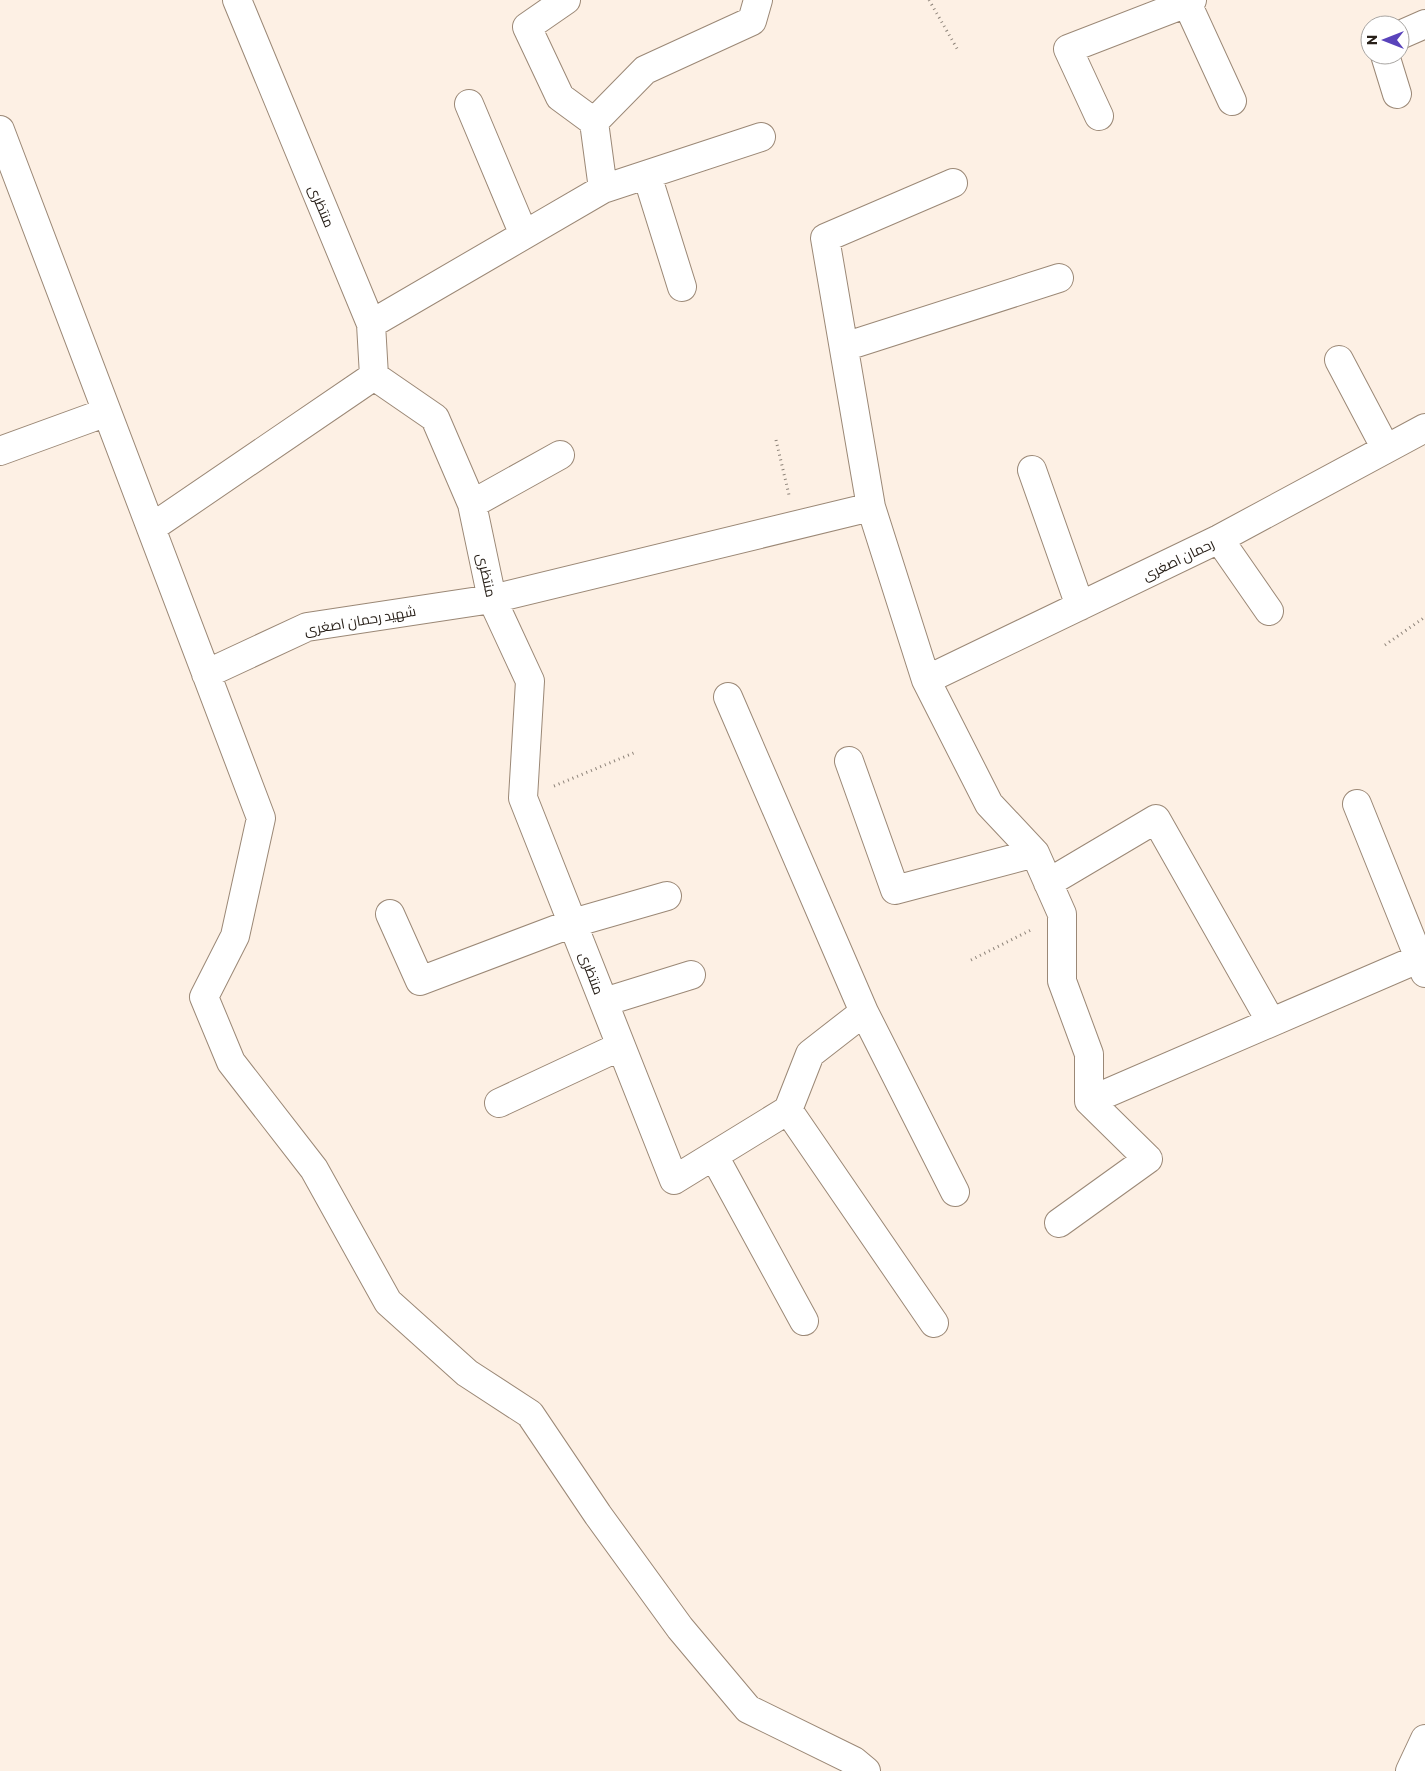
<svg xmlns="http://www.w3.org/2000/svg" width="1425" height="1771" viewBox="0 0 1425 1771" font-family="Commissioner,Cairo,sans-serif">
  <style>
    .lines { fill: none; stroke-linecap: round; stroke-linejoin: round }
    .minor-casing { stroke: #9b8876; stroke-width: 30 }
    .path { stroke: #8d8379; stroke-width: 3; stroke-dasharray: 1 4; stroke-linecap: butt }
    .minor { stroke: #fff; stroke-width: 28 }
    .labels { text-anchor: middle; dominant-baseline: central; stroke-width: 4.5; stroke-linejoin: round; paint-order: stroke }
    .street-label { font-size: 14px; fill: #282019; stroke: #fff }
  </style>
  <rect width="100%" height="100%" fill="#fdf0e4"/>
  <g class="lines">
    <g class="minor-casing">
      <path id="minor" d="M237 0 371 324 374 376 435 418 472 504 492 599 530 681 523 798 674 1180 788 1110 810 1054 864 1012 728 697
        M566 0 527 27 560 97 594 122
        M1192 0 1187 3 1232 101
        M1400 35 1425 24
        M1385 55 1397 94
        M469 104 524 235
        M1099 116 1068 49 1187 3
        M0 130 261 818 235 936 204 997 231 1062 314 1169 388 1302 467 1373 530 1414 598 1515 680 1628 748 1709 854 1761 866 1771
        M647 175 682 287
        M603 189 761 137
        M371 324 603 189 594 122 645 70 752 21 758 0
        M844 347 1059 278
        M1339 360 1386 449
        M0 451 107 412
        M1032 470 1080 606
        M472 504 560 455
        M871 507 825 238 953 183
        M151 528 374 376
        M1219 539 1269 611
        M206 674 307 627 492 599 871 507 926 680 989 804 1035 853 1062 914V981L1089 1054V1101L1418 959
        M926 680 1219 539 1425 428
        M849 761 895 890 1035 853
        M1357 804 1425 973
        M1048 883 1156 819 1271 1022
        M390 914 420 981 573 923 667 896
        M604 1002 691 975
        M864 1012 955 1192
        M499 1103 621 1046
        M788 1110 934 1323
        M714 1156 804 1321
        M1059 1223 1148 1159 1089 1101
        M1410 1771 1425 1739"/>
    </g>
    <path class="path" d="M929 0 959 52
      M776 440 789 495
      M1385 645 1425 617
      M554 786 636 752
      M971 960 1031 930"/>
    <use href="#minor" class="minor"/>
  </g>
  <g class="labels">
    <g class="street-label">
      <text transform="translate(322 206) rotate(67)">منتظری</text>
      <text transform="translate(1178 559) rotate(-26)">رحمان اصغری</text>
      <text transform="translate(487 575) rotate(77)">منتظری</text>
      <text transform="translate(360 620) rotate(-10)">شهید رحمان اصغری</text>
      <text transform="translate(592 973) rotate(69)">منتظری</text>
    </g>
  </g>
  <g transform="translate(1385 40) rotate(270)"><circle r="24" fill="#ffffff" stroke="#a9a6a3"/>
  <path d="M0-4L9 19L0 12L-9 19Z" fill="#5943bb"/>
  <text y="-8" font-size="14" font-weight="bold" text-anchor="middle" fill="#282019">N</text>
  </g>
</svg>
